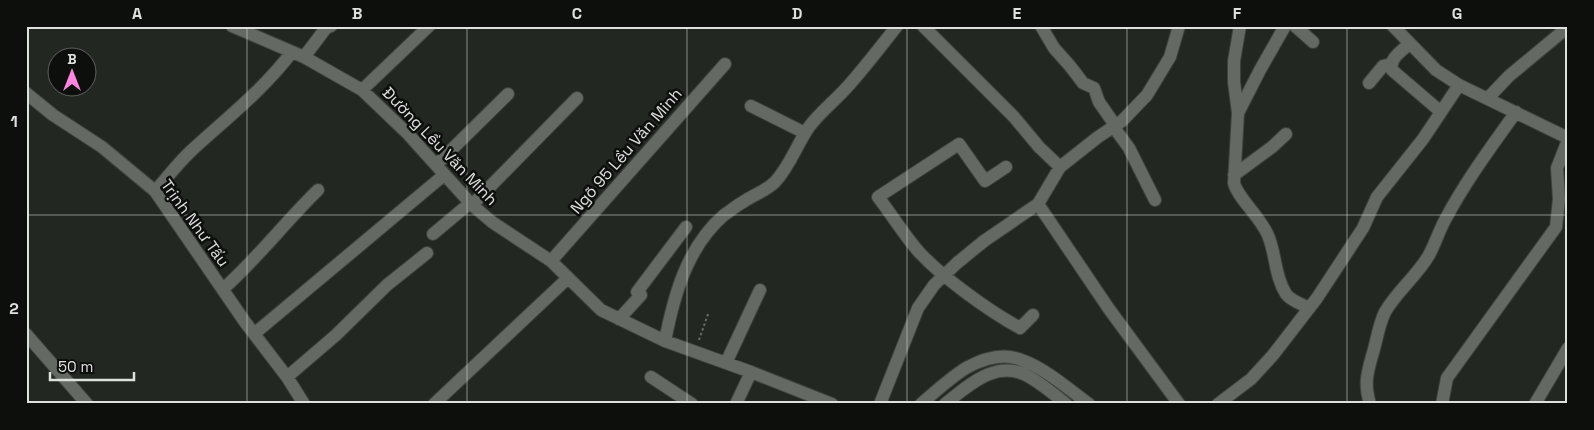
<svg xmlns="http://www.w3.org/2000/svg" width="1594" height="430" viewBox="0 0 1594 430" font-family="'Space Grotesk',sans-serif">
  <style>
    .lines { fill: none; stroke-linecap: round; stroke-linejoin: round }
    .minor-casing { stroke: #3e423e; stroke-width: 14 }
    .path { stroke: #666b66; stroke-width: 2; stroke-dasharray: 2.5 2.5; stroke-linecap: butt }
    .minor { stroke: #646963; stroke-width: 12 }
    .grid { fill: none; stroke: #dee1de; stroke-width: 1; stroke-opacity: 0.55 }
    .labels { text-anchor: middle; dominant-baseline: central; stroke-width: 5; stroke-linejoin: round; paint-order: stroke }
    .street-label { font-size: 16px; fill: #dee1de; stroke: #0d0f0d }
    .neatline { fill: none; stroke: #dee1de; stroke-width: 2 }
    .grid-label { font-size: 16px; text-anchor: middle; font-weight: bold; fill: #dee1de }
  </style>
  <rect width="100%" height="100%" fill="#222721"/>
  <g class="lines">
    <g class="minor-casing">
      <path id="minor" d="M232 26 304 57 362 90 408 134 472 205 492 222 551 261 601 310 665 341 751 372 832 404
        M923 26 1014 117 1039 147 1060 167
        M1041 26 1054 48 1070 66 1083 83 1094 88 1099 102 1115 125
        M1240 26 1234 61V82L1238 113 1234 183C1238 199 1263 219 1269 238 1276 256 1275 277 1286 294 1291 301 1302 304 1309 308
        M1295 26 1313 42
        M1393 26 1436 70 1459 85 1568 138
        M1409 44C1402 51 1389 58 1392 70L1441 112
        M304 57 326 28 331 26
        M1369 83 1383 66 1391 64
        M362 90 429 26
        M26 93 53 115 102 147 155 191 245 322 287 377 304 404
        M1488 98 1509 76 1568 27
        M751 106 805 133
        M1238 113 1260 70 1285 26
        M1113 126 1129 148 1155 200
        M436 165 508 94
        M1006 167 985 181 959 144 878 197C892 215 904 235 919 252 943 278 989 311 1020 328L1033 315
        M1234 175 1272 147 1286 134
        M155 191C167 178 178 163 191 151 226 119 263 90 292 52
        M1038 204 1109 309 1179 404
        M472 205 577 98
        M433 234 470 203
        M551 261 725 64
        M223 289C257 259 285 222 318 190
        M619 319 641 295 637 292 686 227
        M26 334 87 404
        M254 334 444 175
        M665 341C674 295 687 247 724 215 730 211 736 206 743 202 753 195 766 191 775 182 790 166 797 144 809 127 820 112 836 100 849 85 866 66 881 46 897 26
        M726 363 760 290
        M287 377 336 335 387 285 427 253
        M651 377 692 404
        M434 404 568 278
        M736 404 751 372
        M880 404 918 308 934 285 957 263 984 241 1038 204 1060 167 1098 137 1122 121 1147 95 1170 57 1179 26
        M921 404C935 392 950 378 966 368 979 361 995 355 1010 357 1037 361 1067 388 1089 404
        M945 404C970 384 999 357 1031 378 1043 385 1055 395 1066 404
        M1218 404 1251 379 1273 355 1317 298 1363 228 1377 197 1423 139 1459 85
        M1370 404C1364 384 1367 374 1372 356 1377 341 1378 326 1385 312 1397 291 1417 276 1429 255 1435 244 1439 231 1445 220 1465 182 1491 147 1516 112
        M1442 404 1447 378 1556 227 1559 199 1557 168 1568 140
        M1535 404 1568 348"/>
    </g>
    <path class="path" d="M699 340 708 314"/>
    <use href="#minor" class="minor"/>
  </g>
  <path class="grid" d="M247 26V404M467 26V404M687 26V404M907 26V404M1127 26V404M1347 26V404M26 215H1568"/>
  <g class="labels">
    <g class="street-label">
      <text transform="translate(440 146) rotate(46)">Đường Lều Văn Minh</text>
      <text transform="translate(626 151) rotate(-49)">Ngõ 95 Lều Văn Minh</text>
      <text transform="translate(195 223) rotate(54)">Trịnh Như Tấu</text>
    </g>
  </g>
  <rect width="1594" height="430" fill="none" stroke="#0d0f0d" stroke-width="55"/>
  <g transform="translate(72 72)"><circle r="24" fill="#0d0f0d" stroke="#616361"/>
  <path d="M0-4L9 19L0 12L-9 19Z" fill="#fe85df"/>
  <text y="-8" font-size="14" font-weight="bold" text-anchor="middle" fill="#dee1de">B</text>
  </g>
  <path d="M50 372v8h84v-8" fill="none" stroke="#dee1de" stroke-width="2.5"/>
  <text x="58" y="372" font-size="15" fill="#dee1de" stroke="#0d0f0d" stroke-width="4" paint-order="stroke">50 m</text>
  <rect x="28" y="28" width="1538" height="374" class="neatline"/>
  <g class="grid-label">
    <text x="137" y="19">A</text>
    <text x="357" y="19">B</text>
    <text x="577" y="19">C</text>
    <text x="797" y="19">D</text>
    <text x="1017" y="19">E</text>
    <text x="1237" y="19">F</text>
    <text x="1457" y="19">G</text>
    <text x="14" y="127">1</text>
    <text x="14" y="314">2</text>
  </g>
</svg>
